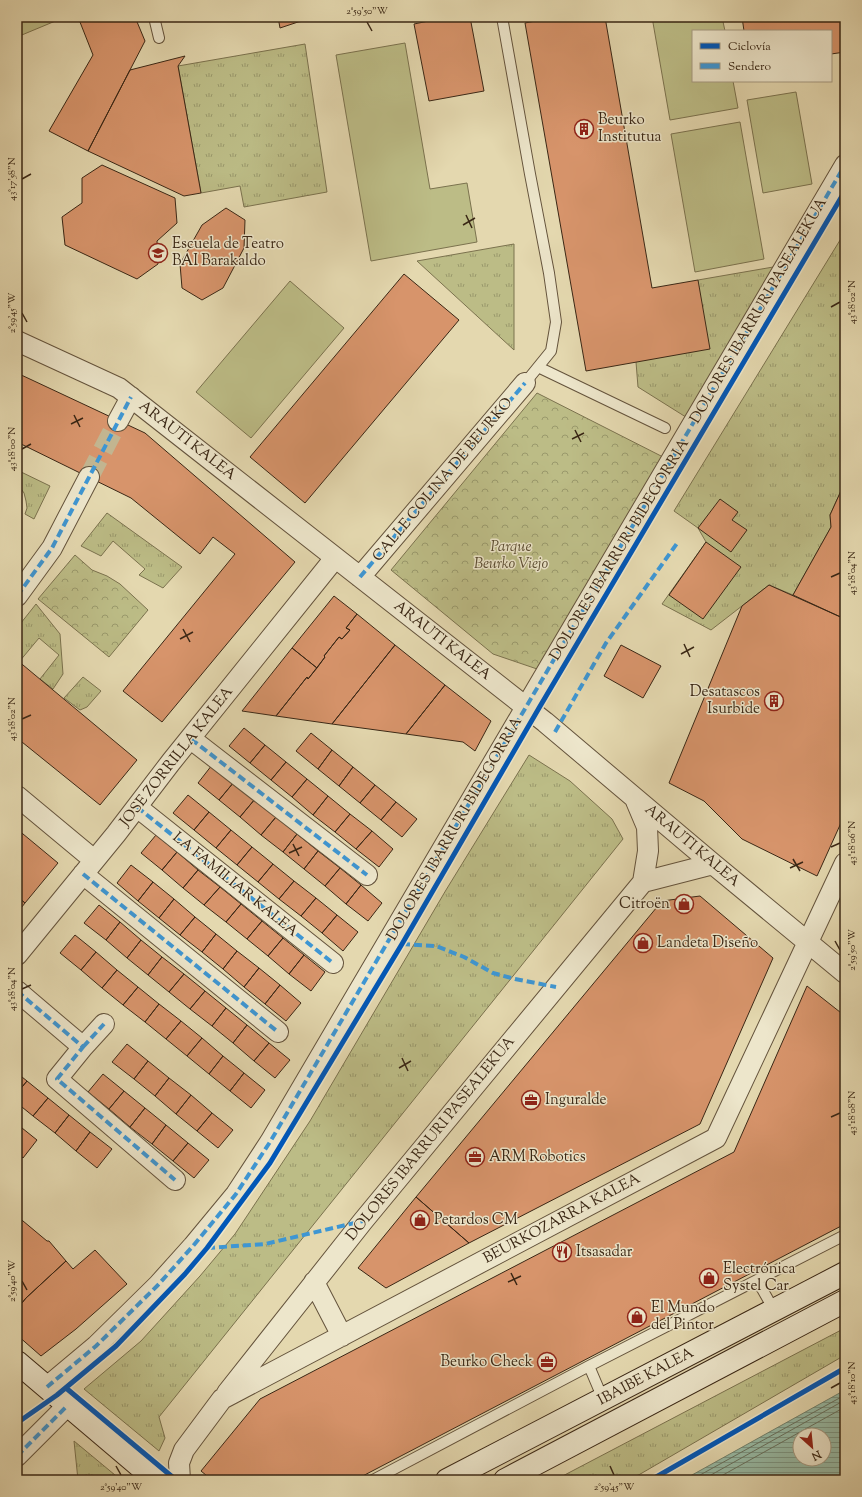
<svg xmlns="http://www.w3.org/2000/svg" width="862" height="1497" viewBox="0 0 862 1497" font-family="'Sorts Mill Goudy',serif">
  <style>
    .grass { fill: url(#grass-tufts); stroke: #7b724e }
    .park { fill: url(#park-crowns); stroke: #7b724e }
    .garden { fill: #bcbc86; stroke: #7b724e }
    .water { fill: url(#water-rules); stroke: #72806c; fill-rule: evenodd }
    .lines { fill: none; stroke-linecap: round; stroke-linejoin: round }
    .shore { stroke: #68715e; stroke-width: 1 }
    .building { fill: #d7946b; stroke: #3a2715 }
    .street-tunnel { stroke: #c2b590; stroke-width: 20; stroke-dasharray: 20 10; stroke-linecap: butt }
    .lane-casing { stroke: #64533c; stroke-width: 12 }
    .street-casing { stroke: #64533c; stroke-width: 22 }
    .secondary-casing { stroke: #3a2715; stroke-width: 24 }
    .lane { stroke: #ede6cb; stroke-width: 10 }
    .street { stroke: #ede6cb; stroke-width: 20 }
    .secondary { stroke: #ede6cb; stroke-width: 22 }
    .quiet { stroke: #3e96d3; stroke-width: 4; stroke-dasharray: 8 4; stroke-linecap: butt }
    .cycleway-casing { stroke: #ede6cb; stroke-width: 8 }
    .cycleway { stroke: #0057b8; stroke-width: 5 }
    .ticks { fill: none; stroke: #3a2715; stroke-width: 1.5 }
    .labels { text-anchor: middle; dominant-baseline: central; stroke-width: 3; stroke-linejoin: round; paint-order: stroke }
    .poi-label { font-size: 15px; fill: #3a2715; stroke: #ede6cb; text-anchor: start }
    .street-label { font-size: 15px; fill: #3a2715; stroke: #ede6cb }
    .park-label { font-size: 15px; font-style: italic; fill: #5a4c31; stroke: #ede6cb }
    .neatline { fill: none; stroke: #3a2715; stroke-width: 1.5 }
    .ticks-label { font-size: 10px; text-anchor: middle; fill: #3a2715 }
  </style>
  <defs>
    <pattern id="grass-tufts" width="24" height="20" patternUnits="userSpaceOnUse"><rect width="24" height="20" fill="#bcbc86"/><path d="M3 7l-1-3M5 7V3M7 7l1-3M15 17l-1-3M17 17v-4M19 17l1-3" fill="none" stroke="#9a996c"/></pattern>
    <pattern id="park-crowns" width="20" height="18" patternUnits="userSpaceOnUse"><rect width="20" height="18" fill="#bcbc86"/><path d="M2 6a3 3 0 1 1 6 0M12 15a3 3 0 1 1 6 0" fill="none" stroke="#9a996c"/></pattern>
    <pattern id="water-rules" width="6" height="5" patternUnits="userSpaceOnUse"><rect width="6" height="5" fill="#97bba6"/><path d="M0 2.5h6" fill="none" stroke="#7c9886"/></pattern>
  </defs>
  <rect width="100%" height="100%" fill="#e4d8af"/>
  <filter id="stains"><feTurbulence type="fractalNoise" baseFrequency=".005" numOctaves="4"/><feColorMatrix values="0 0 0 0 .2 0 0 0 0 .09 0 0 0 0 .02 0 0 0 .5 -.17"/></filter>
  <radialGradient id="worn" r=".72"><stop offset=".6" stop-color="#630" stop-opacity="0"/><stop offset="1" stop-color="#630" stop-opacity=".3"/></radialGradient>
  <path class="grass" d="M305 44 327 192 244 207 240 186 201 193 178 66Z
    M845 232V482L830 515 831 527 793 595 769 585 711 630 662 604 706 542 698 528 674 511Z
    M514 244V350L417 261Z
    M779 266 689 419 638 387 636 362 698 280Z
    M17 470 50 486 34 519 25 514 27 508 26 501 24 493 17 483Z
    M107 513 182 567 163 588 139 575 145 569 113 541 101 556 81 546Z
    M36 604 60 634 63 674 53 689 40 679 59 655 39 638 19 662 17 660V628Z
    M83 677 101 691 87 707 80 710 64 698Z
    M529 755 570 781 612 819 623 839 159 1417 165 1438 159 1451 84 1389 141 1341 200 1276 235 1234 310 1121 446 890Z
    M845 1328V1355L630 1480H555Z
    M74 1441 121 1480H78Z"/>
  <path class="park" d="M537 393 667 459 540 670 493 654 391 570Z
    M75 555 92 570 107 576 120 584 148 610 109 657 38 599Z"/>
  <path class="garden" d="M17 17H65L17 37Z
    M652 17H722L725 31H693V81H733L738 108 670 120Z
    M405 43 430 189 467 183 477 242 371 261 336 55Z
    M796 92 812 184 763 193 747 100Z
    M740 122 764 259 695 272 671 134Z
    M290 281 344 328 251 438 196 392Z"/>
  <path class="water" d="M845 1390V1480H683ZM800 1435H824V1459H800Z"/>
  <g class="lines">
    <path class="shore" d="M691 1480 845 1395
      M702 1480 845 1400
      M714 1480 845 1407"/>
  </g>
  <path class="building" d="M78 17H135L145 41 88 151 49 131 93 55Z
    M278 17H328L298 22 280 28Z
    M448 17H470L484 91 429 101 414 24Z
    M556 17H605L652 288 698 280 710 349 586 371 525 23Z
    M742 17H845V52L831 54V31H744Z
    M185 56 178 66 201 193 184 196 88 151 130 70Z
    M102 165 175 198 177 223 157 241 158 264 137 279 65 245 62 217 82 203V178Z
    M226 208 245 220 244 248 223 288 202 300 182 288 180 264 202 225Z
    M404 274 459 320 305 503 250 457Z
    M17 373 145 433 295 562 162 722 123 691 235 554 213 537 200 554 131 498 17 442Z
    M845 482V619L793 595 831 527 830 515Z
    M720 499 738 512 732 520 747 530 731 552 698 528Z
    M706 542 741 567 703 619 669 595Z
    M769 585 845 619V814L817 876 742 839 704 801 669 783 742 606Z
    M334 596 357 614 346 628 350 630 342 639 339 637 324 656 325 657 317 668 292 648Z
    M357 614 395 645 332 724 276 716 307 677 308 679 325 657 324 656 339 637 342 639 350 630 346 628Z
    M395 645 445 685 406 734 332 724Z
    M621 645 661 666 643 698 604 676Z
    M292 648 317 668 308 679 307 677 276 716 242 711Z
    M17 660 137 760 100 805 17 738Z
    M445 685 491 721 475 751 463 742 406 734Z
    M244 728 265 745 250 763 229 746Z
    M311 733 332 750 318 769 296 751Z
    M265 745 286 762 271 780 250 763Z
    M332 750 353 767 339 786 318 769Z
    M286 762 307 779 292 797 271 780Z
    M212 765 234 782 219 800 198 783Z
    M353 767 375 785 360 803 339 786Z
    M307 779 328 796 313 815 292 797Z
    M234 782 255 799 240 817 219 800Z
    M375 785 396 802 381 820 360 803Z
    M188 795 209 812 194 830 173 813Z
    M328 796 350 814 335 832 313 815Z
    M255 799 276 817 261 835 240 817Z
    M396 802 417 819 402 837 381 820Z
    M209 812 231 830 216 848 194 830Z
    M350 814 372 831 356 849 335 832Z
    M276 817 297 834 283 852 261 835Z
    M17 829 58 863 25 903 17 896Z
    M231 830 252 847 237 865 216 848Z
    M372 831 393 849 379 867 356 849Z
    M297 834 318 851 304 869 283 852Z
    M156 835 177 852 162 870 141 853Z
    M252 847 273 864 258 882 237 865Z
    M318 851 340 868 325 886 304 869Z
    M177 852 198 870 183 888 162 870Z
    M273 864 294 881 279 899 258 882Z
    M131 865 153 882 138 901 117 883Z
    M340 868 361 885 346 904 325 886Z
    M198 870 220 887 204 905 183 888Z
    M294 881 316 898 301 916 279 899Z
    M153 882 174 899 159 918 138 901Z
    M361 885 382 903 368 921 346 904Z
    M220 887 241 904 226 922 204 905Z
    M17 896 25 903 17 913Z
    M700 896 773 958 700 1124 469 1243 416 1197 662 901Z
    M316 898 337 915 322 933 301 916Z
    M174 899 195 917 180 935 159 918Z
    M241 904 262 921 247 939 226 922Z
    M99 905 120 922 106 940 84 923Z
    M337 915 358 932 343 951 322 933Z
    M195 917 216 934 202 952 180 935Z
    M262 921 283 938 268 956 247 939Z
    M120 922 141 940 127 958 106 940Z
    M216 934 237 951 223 969 202 952Z
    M75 935 96 952 81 970 60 953Z
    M283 938 304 955 289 974 268 956Z
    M141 940 162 957 148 975 127 958Z
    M237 951 259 968 244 987 223 969Z
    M96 952 117 970 102 988 81 970Z
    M304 955 325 972 311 991 289 974Z
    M162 957 184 974 169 992 148 975Z
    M259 968 280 985 265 1004 244 987Z
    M117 970 138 987 123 1005 102 988Z
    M184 974 205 991 190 1009 169 992Z
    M280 985 301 1003 286 1021 265 1004Z
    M807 986 845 1016V1224L355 1480H212L201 1471 260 1399 734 1152Z
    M138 987 159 1004 145 1022 123 1005Z
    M205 991 226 1008 212 1026 190 1009Z
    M159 1004 181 1021 166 1039 145 1022Z
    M226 1008 247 1025 233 1043 212 1026Z
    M181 1021 202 1038 187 1056 166 1039Z
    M247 1025 269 1043 254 1061 233 1043Z
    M202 1038 223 1056 209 1074 187 1056Z
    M269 1043 290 1060 275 1078 254 1061Z
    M127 1044 148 1061 134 1079 112 1062Z
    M223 1056 244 1073 230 1091 209 1074Z
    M148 1061 169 1078 155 1096 134 1079Z
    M17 1073 27 1081 17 1093Z
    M244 1073 265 1090 251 1108 230 1091Z
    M103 1074 124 1091 109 1109 88 1092Z
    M169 1078 191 1095 176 1114 155 1096Z
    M27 1081 48 1098 33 1116 17 1103V1093Z
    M124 1091 145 1108 130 1127 109 1109Z
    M191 1095 212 1113 197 1131 176 1114Z
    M48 1098 69 1115 55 1133 33 1116Z
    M145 1108 166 1125 152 1144 130 1127Z
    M212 1113 233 1130 218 1148 197 1131Z
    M69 1115 90 1132 76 1151 55 1133Z
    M17 1124 37 1140 23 1158 17 1153Z
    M166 1125 188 1143 173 1161 152 1144Z
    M90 1132 112 1149 97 1168 76 1151Z
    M188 1143 209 1160 194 1178 173 1161Z
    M416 1197 469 1243 386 1288 358 1268Z
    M17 1216 47 1241H49L66 1261 26 1298 17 1309Z
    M95 1250 127 1284 76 1329 41 1356 17 1335V1309L26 1298 66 1261 73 1269Z"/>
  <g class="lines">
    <path class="street-tunnel" d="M89 477 118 421"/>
    <g class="lane-casing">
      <path id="lane" d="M154 17 159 38
        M502 17 530 174 549 273 556 322 551 351 525 383
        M538 367 665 428
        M757 1280 774 1310
        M589 1366 603 1399
        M373 1480 589 1366 845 1235"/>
    </g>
    <g class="street-casing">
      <path id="street" d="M17 341 119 388 545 722 713 864 845 973
        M118 421 131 397
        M360 577 525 383
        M17 596 52 548 89 477
        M191 739 367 875
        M17 796 94 860
        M137 807 333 963
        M83 874 278 1032
        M643 882 713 864
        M17 955 116 834 171 762 335 558
        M17 991 83 1047 57 1079 175 1180
        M83 1047 104 1024
        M314 1282 342 1336
        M47 1387 96 1346 158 1285 193 1246 236 1194 270 1142 845 165
        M227 1393 363 1221 643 882 648 851 647 827 636 801
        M17 1456 67 1406
        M180 1480 179 1463 184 1450 222 1399 716 1138 845 863"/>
    </g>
    <g class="secondary-casing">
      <path id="secondary" d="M17 1362 156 1480
        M447 1480 845 1273
        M505 1480 845 1301"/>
    </g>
    <use href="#lane" class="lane"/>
    <use href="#street" class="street"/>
    <use href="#secondary" class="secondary"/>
    <path class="quiet" d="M360 577 525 383
      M17 596 52 548 131 397
      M555 732 606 643 678 542
      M191 739 367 875
      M137 807 333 963
      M83 874 278 1032
      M402 944 436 946 464 957 493 973 515 979 556 987
      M17 991 83 1047 57 1079 175 1180
      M83 1047 104 1024
      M207 1248 265 1244 363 1221
      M47 1387 96 1346 158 1285 193 1246 236 1194 270 1142 845 165
      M17 1456 67 1406"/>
    <g class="cycleway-casing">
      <path id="cycleway" d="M66 1388 176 1480
        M17 1423 57 1395 116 1346 185 1274 207 1248 270 1163 402 944 539 708 845 191
        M651 1480 845 1368"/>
    </g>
    <use href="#cycleway" class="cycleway"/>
  </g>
  <path class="ticks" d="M367 22 372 31M22 179 31 174M466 215 472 228M463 225 475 218M831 307 840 302M22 313 27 322M74 415 80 427M71 424 83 418M575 430 581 442M572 439 584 433M22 449 31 444M831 577 840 573M183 629 190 642M180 639 193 632M684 644 690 657M681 654 694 647M22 719 31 715M293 844 299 856M831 847 840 843M289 853 302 847M793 859 800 871M790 868 803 862M835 941 840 950M22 989 31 985M402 1058 408 1071M399 1068 411 1061M831 1117 840 1113M511 1273 517 1285M22 1281 27 1290M508 1282 521 1276M831 1388 840 1383M116 1466 121 1475M610 1466 614 1475"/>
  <defs>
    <g id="building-ring" transform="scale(1)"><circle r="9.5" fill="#ede6cb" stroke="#8f2418" stroke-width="1.5"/><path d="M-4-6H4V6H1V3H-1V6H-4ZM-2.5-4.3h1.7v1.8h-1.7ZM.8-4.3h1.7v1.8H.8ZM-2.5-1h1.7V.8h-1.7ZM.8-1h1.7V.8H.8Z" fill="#8f2418"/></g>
    <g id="university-ring" transform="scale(1)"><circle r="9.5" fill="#ede6cb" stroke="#8f2418" stroke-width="1.5"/><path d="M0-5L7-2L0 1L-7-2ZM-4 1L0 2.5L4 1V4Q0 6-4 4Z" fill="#8f2418"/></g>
    <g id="shop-ring" transform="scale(1)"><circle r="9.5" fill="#ede6cb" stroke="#8f2418" stroke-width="1.5"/><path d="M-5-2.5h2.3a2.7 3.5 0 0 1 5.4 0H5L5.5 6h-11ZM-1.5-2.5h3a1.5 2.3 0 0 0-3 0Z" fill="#8f2418"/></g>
    <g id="office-ring" transform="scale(1)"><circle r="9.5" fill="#ede6cb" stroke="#8f2418" stroke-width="1.5"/><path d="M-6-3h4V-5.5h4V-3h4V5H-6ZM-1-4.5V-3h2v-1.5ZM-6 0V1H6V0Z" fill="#8f2418"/></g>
    <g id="restaurant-ring" transform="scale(1)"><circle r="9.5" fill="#ede6cb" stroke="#8f2418" stroke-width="1.5"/><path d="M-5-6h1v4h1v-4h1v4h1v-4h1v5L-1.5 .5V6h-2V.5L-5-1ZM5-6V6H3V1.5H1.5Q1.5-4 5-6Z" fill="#8f2418"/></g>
  </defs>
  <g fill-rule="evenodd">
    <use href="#building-ring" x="584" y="129"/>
    <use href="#university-ring" x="158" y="253"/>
    <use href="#building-ring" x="774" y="701"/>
    <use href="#shop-ring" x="684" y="904"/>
    <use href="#shop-ring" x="643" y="943"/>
    <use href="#office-ring" x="531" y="1100"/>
    <use href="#office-ring" x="475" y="1157"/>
    <use href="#shop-ring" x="420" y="1220"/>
    <use href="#restaurant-ring" x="562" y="1252"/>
    <use href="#shop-ring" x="709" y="1278"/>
    <use href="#shop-ring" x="637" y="1317"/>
    <use href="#office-ring" x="547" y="1362"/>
  </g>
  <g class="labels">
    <g class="poi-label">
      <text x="598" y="120">Beurko<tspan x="598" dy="17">Institutua</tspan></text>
      <text x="172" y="244">Escuela de Teatro<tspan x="172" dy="17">BAI Barakaldo</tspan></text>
      <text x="760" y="692" text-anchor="end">Desatascos<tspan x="760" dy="17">Isurbide</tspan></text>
      <text x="670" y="904" text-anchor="end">Citroën</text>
      <text x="657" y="943">Landeta Diseño</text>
      <text x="545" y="1100">Inguralde</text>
      <text x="489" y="1157">ARM Robotics</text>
      <text x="434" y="1220">Petardos CM</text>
      <text x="576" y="1252">Itsasadar</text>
      <text x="723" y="1269">Electrónica<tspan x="723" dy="17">Systel Car</tspan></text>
      <text x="651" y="1308">El Mundo<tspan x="651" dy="17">del Pintor</tspan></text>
      <text x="533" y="1362" text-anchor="end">Beurko Check</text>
    </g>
    <g class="street-label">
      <text transform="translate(759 311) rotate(-60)">DOLORES IBARRURI PASEALEKUA</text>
      <text transform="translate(187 441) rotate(38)">ARAUTI KALEA</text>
      <text transform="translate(443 480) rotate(-50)">CALLE COLINA DE BEURKO</text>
      <text transform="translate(620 550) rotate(-59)">DOLORES IBARRURI BIDEGORRIA</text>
      <text transform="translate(442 641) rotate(38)">ARAUTI KALEA</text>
      <text transform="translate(177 757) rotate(-52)">JOSE ZORRILLA KALEA</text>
      <text transform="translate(455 829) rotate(-60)">DOLORES IBARRURI BIDEGORRIA</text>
      <text transform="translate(692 846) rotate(40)">ARAUTI KALEA</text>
      <text transform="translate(235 885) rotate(39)">LA FAMILIAR KALEA</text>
      <text transform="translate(431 1139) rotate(-51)">DOLORES IBARRURI PASEALEKUA</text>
      <text transform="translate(562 1219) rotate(-28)">BEURKOZARRA KALEA</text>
      <text transform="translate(646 1377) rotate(-28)">IBAIBE KALEA</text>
    </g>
    <g class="park-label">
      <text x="511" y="547">Parque<tspan x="511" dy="17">Beurko Viejo</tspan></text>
    </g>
  </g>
  <rect width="862" height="1497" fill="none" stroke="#e4d8af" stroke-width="44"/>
  <rect x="692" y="30" width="140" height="52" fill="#ede6cb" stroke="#a59a82"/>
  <rect x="700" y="43" width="20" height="6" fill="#0057b8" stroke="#a59a82"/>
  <text x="728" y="50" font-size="12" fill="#3a2715">Ciclovía</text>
  <rect x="700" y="63" width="20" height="6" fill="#3e96d3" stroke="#a59a82"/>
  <text x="728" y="70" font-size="12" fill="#3a2715">Sendero</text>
  <g transform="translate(812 1447) rotate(153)"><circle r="19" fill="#ede6cb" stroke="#a59a82"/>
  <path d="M0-3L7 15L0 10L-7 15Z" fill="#8f2418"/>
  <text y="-6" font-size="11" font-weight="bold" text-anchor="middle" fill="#3a2715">N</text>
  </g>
  <rect x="22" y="22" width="818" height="1453" class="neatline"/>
  <g class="ticks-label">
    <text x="367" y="14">2°59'50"W</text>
    <text transform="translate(11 179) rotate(-90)" y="4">43°17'58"N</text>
    <text transform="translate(851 302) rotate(-90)" y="4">43°18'02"N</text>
    <text transform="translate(11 313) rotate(-90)" y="4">2°59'45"W</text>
    <text transform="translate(11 449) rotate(-90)" y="4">43°18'00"N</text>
    <text transform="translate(851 573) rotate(-90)" y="4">43°18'04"N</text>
    <text transform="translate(11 719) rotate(-90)" y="4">43°18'02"N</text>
    <text transform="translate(851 843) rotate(-90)" y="4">43°18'06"N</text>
    <text transform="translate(851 950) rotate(-90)" y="4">2°59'50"W</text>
    <text transform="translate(11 989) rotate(-90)" y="4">43°18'04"N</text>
    <text transform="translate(851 1113) rotate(-90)" y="4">43°18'08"N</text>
    <text transform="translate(11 1281) rotate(-90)" y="4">2°59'40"W</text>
    <text transform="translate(851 1383) rotate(-90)" y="4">43°18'10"N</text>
    <text x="121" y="1490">2°59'40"W</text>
    <text x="614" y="1490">2°59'45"W</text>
  </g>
  <rect width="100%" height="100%" filter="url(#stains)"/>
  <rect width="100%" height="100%" fill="url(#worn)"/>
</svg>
